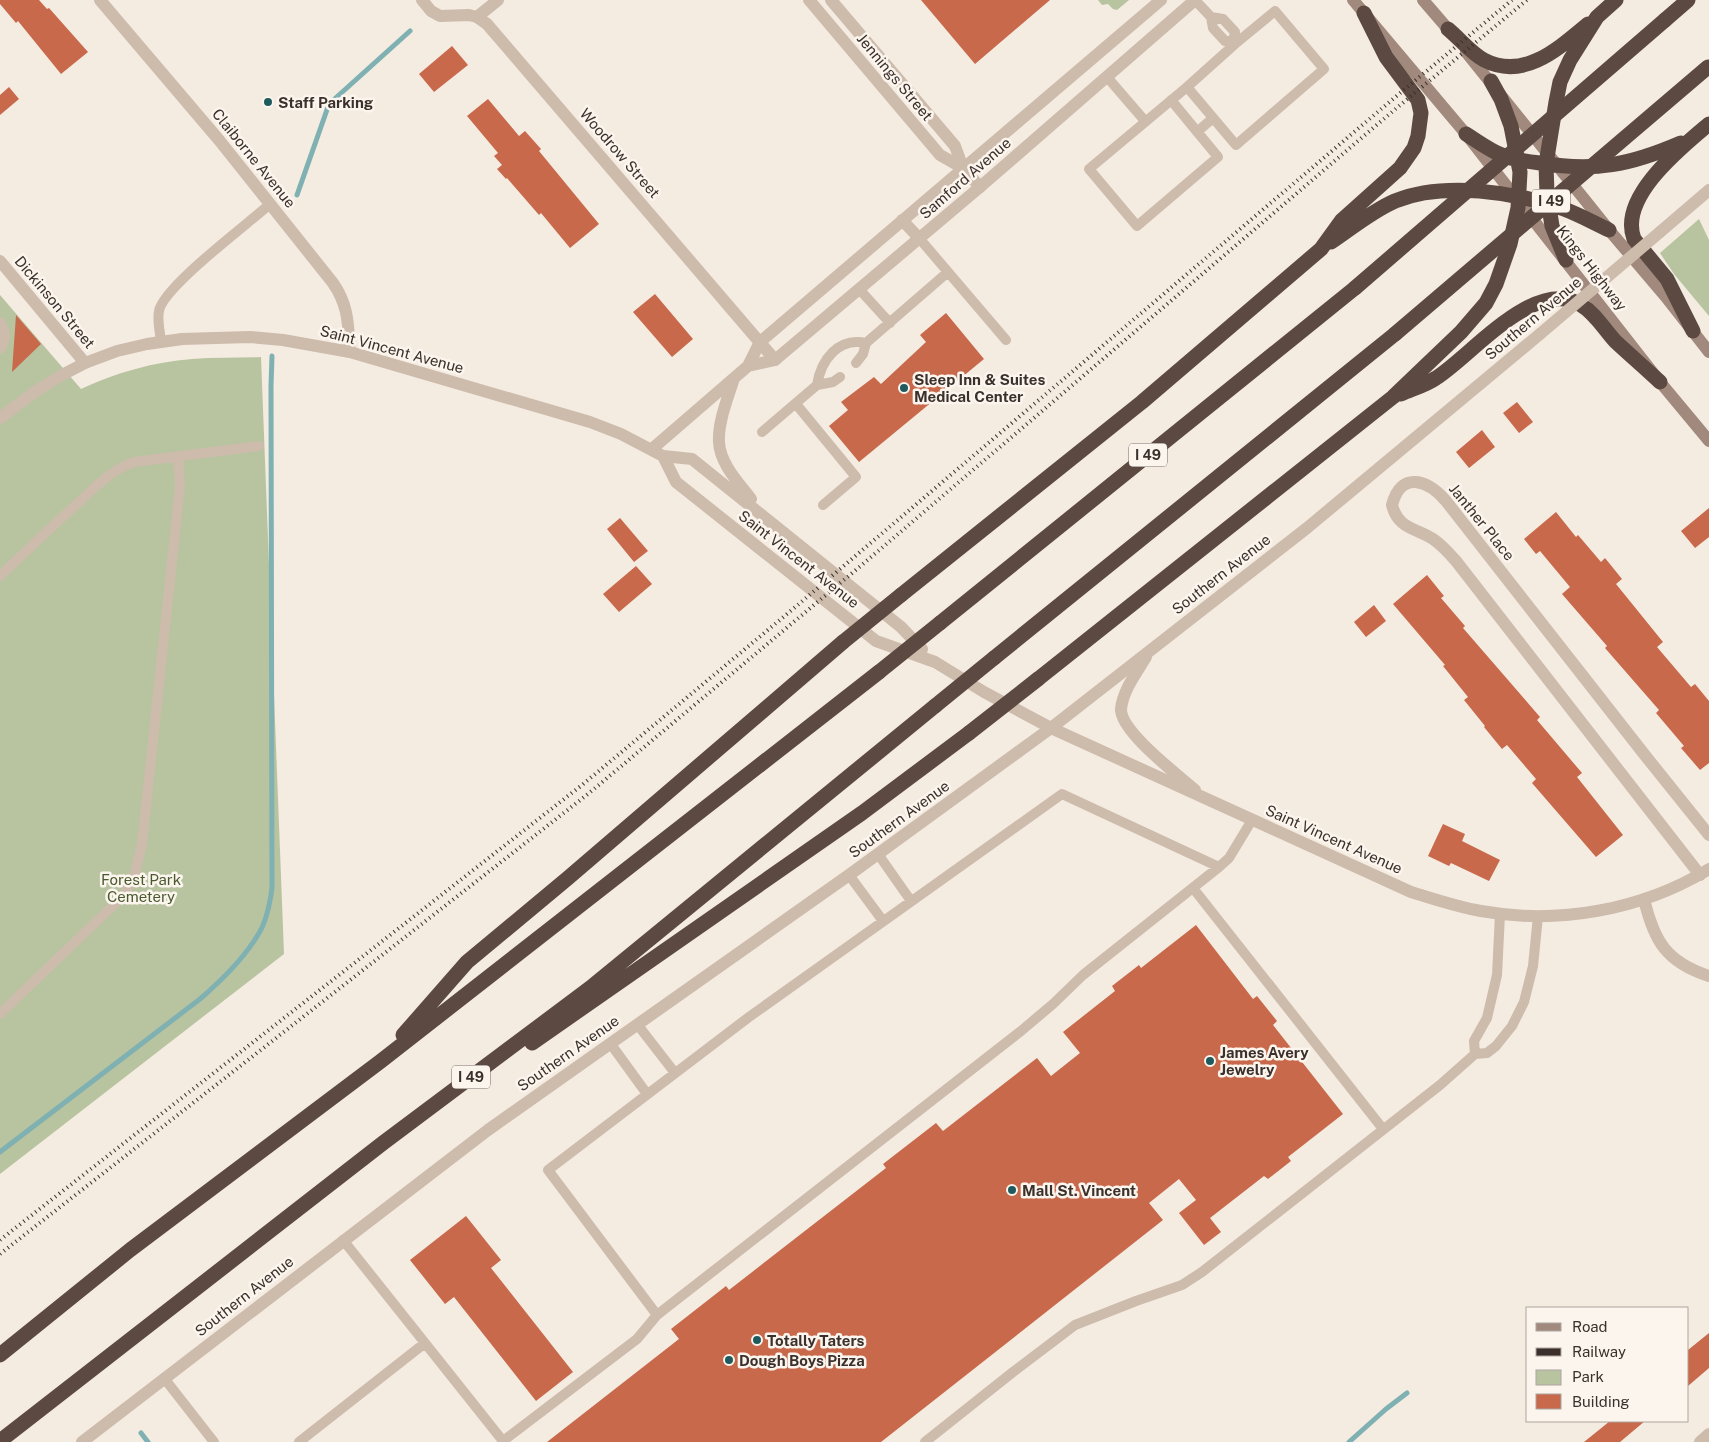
<svg xmlns="http://www.w3.org/2000/svg" width="1709" height="1442" viewBox="0 0 1709 1442" font-family="'Public Sans',sans-serif">
  <style>
    .green { fill: #b8c4a0 }
    .lines { fill: none; stroke-linecap: round; stroke-linejoin: round }
    .stream { stroke: #7fb0b2; stroke-width: 5 }
    .building { fill: #c8694b }
    .service { stroke: #cdbbac; stroke-width: 10 }
    .minor { stroke: #cdbbac; stroke-width: 12 }
    .tertiary { stroke: #cdbbac; stroke-width: 12 }
    .secondary { stroke: #a18a7d; stroke-width: 12 }
    .motorway { stroke: #5c4a42; stroke-width: 15 }
    .rail { stroke: #3b302b; stroke-width: 4; stroke-dasharray: 1 4; stroke-linecap: butt }
    .tertiary-bridge { stroke: #cdbbac; stroke-width: 12 }
    .motorway-bridge { stroke: #5c4a42; stroke-width: 15 }
    .poi-dot { fill: #1f5a5e; stroke: #fbf5ee; stroke-width: 2 }
    .labels { text-anchor: middle; dominant-baseline: central; stroke-width: 5; stroke-linejoin: round; paint-order: stroke }
    .shield { fill: #fbf5ee; stroke: #756b66; stroke-width: 1 }
    .shield-label { font-size: 14px; font-weight: bold; fill: #3b302b }
    .street-label { font-size: 15px; fill: #3b302b; stroke: #fbf5ee }
    .poi-label { font-size: 15px; font-weight: bold; fill: #3b302b; stroke: #fbf5ee; text-anchor: start }
    .park-label { font-size: 15px; fill: #4a5a2e; stroke: #fbf5ee }
  </style>
  <rect width="100%" height="100%" fill="#f4ebe1"/>
  <path class="green" d="M1098 0H1129L1117 10 1113 9 1108 4 1102 5Z
    M1699 219 1709 240V316L1674 274 1660 253Z
    M0 295 81 389C115 373 153 362 192 359 215 357 238 358 261 357L284 954 0 1174Z"/>
  <g class="lines">
    <path class="stream" d="M297 195 329 104 410 31
      M0 1152 200 999C222 980 244 959 259 933 267 920 270 903 272 888L271 386 272 356
      M141 1433 148 1442
      M1349 1442 1386 1409 1407 1393"/>
  </g>
  <path class="building" d="M0 0H39L47 9 49 8 88 52 61 74 18 21 16 23 0 4Z
    M921 0H1050L975 64Z
    M452 46 468 65 434 92 419 74Z
    M9 87 19 99 0 115V95Z
    M488 99 519 136 525 131 541 149 539 151 599 224 570 248 541 213 539 215 507 178 506 179 497 169 502 165 494 156 498 153 467 116Z
    M655 294 693 339 672 357 633 312Z
    M946 313 984 359 859 462 829 426 848 410 841 402 874 377 881 384 926 342 920 335Z
    M16 315 41 344 12 372Z
    M1517 402 1533 422 1519 433 1503 413Z
    M1482 430 1495 447 1469 468 1456 452Z
    M1709 508V537L1695 548 1681 531Z
    M1556 512 1576 537 1578 535 1601 562 1605 558 1622 579 1616 584 1663 642 1657 647 1691 687 1695 684 1709 701V763L1700 770 1681 748 1684 746 1656 713 1659 710 1605 648 1607 646 1562 594 1570 587 1540 551 1536 554 1524 539Z
    M620 518 648 551 634 562 607 529Z
    M636 566 652 584 619 612 603 594Z
    M1427 575 1444 596 1441 598 1465 626 1463 628 1540 717 1537 720 1582 773 1577 777 1623 835 1596 857 1532 783 1536 779 1507 745 1502 749 1484 727 1485 726 1464 700 1468 697 1443 666 1445 665 1393 604Z
    M1374 605 1386 621 1366 637 1354 622Z
    M1443 824 1465 834 1462 841 1500 860 1489 881 1451 863 1449 866 1428 856Z
    M1196 925 1253 999 1257 996 1277 1021 1273 1025 1343 1114 1288 1157 1291 1161 1268 1179 1264 1176 1210 1218 1221 1232 1204 1245 1179 1213 1196 1200 1179 1179 1149 1203 1163 1220 881 1442H547L679 1339 671 1329 726 1286 729 1290 886 1168 883 1164 936 1123 943 1131 1037 1058 1051 1076 1080 1053 1063 1032 1115 991 1112 986 1139 965 1141 968Z
    M466 1216 501 1260 491 1268 573 1372 536 1401 454 1297 445 1304 410 1260Z
    M1709 1333V1368L1688 1386V1350Z
    M1610 1421H1645L1620 1442H1584Z"/>
  <g class="lines">
    <path class="service" d="M1195 0 1211 17 1213 28 1225 41H1233
      M1211 17 1223 19 1235 32 1233 41 1235 44 1187 87 1236 145 1324 69 1275 11 1235 44
      M1107 77 1145 121
      M1171 100 1218 157 1137 226 1089 169 1187 87
      M1197 132 1213 118
      M919 238 1006 340
      M859 289 890 323
      M0 322C6 332 7 339 0 349
      M161 341C160 332 157 320 159 311 163 287 249 223 270 204
      M856 363 863 354 866 343
      M817 385 833 382 840 377
      M796 404 856 477 823 505
      M762 432 817 385C821 360 838 337 866 343L948 272
      M0 576C25 552 50 528 76 505 94 488 111 470 134 462L259 446
      M878 854 911 901
      M849 875 883 921
      M1193 888 1383 1129
      M0 1014 124 895 134 877 142 844 180 486 178 457
      M637 1024 675 1073
      M610 1043 647 1094
      M1475 1054 1474 1041 1487 1018 1497 975 1500 914
      M343 1240 503 1441 637 1339 657 1315 1021 1031 1053 1004 1083 975 1219 867 1229 858 1252 820
      M657 1315 548 1170 749 1017 1062 794 1219 867
      M164 1378 214 1442
      M299 1442 425 1343
      M925 1442 1013 1372 1075 1325 1136 1301 1182 1285 1202 1272 1440 1085 1475 1054 1487 1053 1496 1046 1512 1026 1524 1002 1533 966 1538 916"/>
    <path class="minor" d="M422 0 431 11 440 16 469 15 477 17 487 24 775 360
      M809 0 940 155 963 168
      M831 0 955 146 963 168 980 187
      M477 17 498 0
      M0 261 85 363
      M1700 875 1456 561C1449 553 1442 545 1433 539 1416 528 1398 529 1392 505 1401 470 1428 480 1446 501L1644 754 1709 835
      M1644 899C1654 941 1666 962 1709 976"/>
    <path class="tertiary" d="M100 0 219 140 333 283C349 306 348 325 350 352
      M902 220 919 238
      M1660 232 1709 190
      M748 366 775 360 980 187 1195 0
      M734 378C728 398 718 421 719 442 720 464 739 483 751 499
      M0 418 36 391 62 375 85 363 117 351 147 344 182 339 250 337 283 340 350 352 590 422 621 434 663 456 692 459 901 627 922 649
      M652 449 748 366 760 342 1161 0
      M663 456 676 482 876 641 935 662 984 692 1051 728 1411 892C1434 899 1457 907 1481 911 1558 925 1642 910 1709 869
      M1146 657C1137 672 1123 690 1121 709 1120 731 1178 775 1195 790
      M82 1442 488 1130 849 875 1051 728 1307 528 1540 334
      M1700 1442 1709 1434"/>
    <path class="secondary" d="M1353 0 1466 134 1660 382 1709 441
      M1423 0 1454 36
      M1466 52 1609 230 1666 297 1709 352"/>
    <path class="motorway" d="M1665 20 1688 0
      M1448 29C1460 39 1471 53 1484 60 1524 81 1559 48 1588 24
      M1466 134C1475 140 1485 147 1495 152 1509 159 1524 161 1540 163 1595 172 1630 165 1681 143
      M1331 242C1352 228 1372 211 1395 201 1444 181 1515 192 1564 209 1580 215 1594 223 1609 230
      M1566 260 1552 226 1547 194 1546 164 1556 102 1560 82 1570 60 1597 17 1616 0
      M1693 331 1667 279 1634 239C1618 197 1682 147 1709 124
      M1401 394C1412 389 1426 385 1436 378 1471 356 1535 276 1581 305 1595 313 1604 329 1615 341 1630 355 1645 368 1660 382
      M901 595 1142 402 1321 249 1342 220 1400 168 1414 148 1418 136 1421 113 1418 100 1386 57 1364 13
      M940 623 1355 288
      M994 658 1395 334
      M1038 679 1393 397 1461 332 1486 303 1496 284 1510 244 1518 208 1520 172 1511 126 1501 99 1491 81
      M403 1035 467 962 568 878 843 642
      M532 1043 862 813 969 733
      M0 1355 130 1250 381 1061 879 672
      M0 1441 383 1143 590 988 935 706"/>
    <path class="rail" d="M0 1240 582 785 793 609 1393 99 1512 0
      M0 1254 588 794 863 564 1399 106 1527 0"/>
    <path class="tertiary-bridge" d="M1540 334 1660 232"/>
    <path class="motorway-bridge" d="M1355 288 1665 20
      M1395 334 1708 67
      M843 642 901 595
      M879 672 940 623
      M935 706 994 658
      M969 733 1038 679"/>
  </g>
  <g class="poi-dot">
    <circle cx="268" cy="102" r="5"/>
    <circle cx="904" cy="388" r="5"/>
    <circle cx="1210" cy="1061" r="5"/>
    <circle cx="1012" cy="1190" r="5"/>
    <circle cx="757" cy="1340" r="5"/>
    <circle cx="729" cy="1360" r="5"/>
  </g>
  <g class="labels">
    <g class="shield">
      <rect x="1532" y="189.5" width="38" height="23" rx="4"/>
      <rect x="1129" y="443.5" width="38" height="23" rx="4"/>
      <rect x="452" y="1065.5" width="38" height="23" rx="4"/>
    </g>
    <g class="shield-label">
      <text x="1551" y="201">I 49</text>
      <text x="1148" y="455">I 49</text>
      <text x="471" y="1077">I 49</text>
    </g>
    <g class="street-label">
      <text transform="translate(895 77) rotate(50)">Jennings Street</text>
      <text transform="translate(620 153) rotate(49)">Woodrow Street</text>
      <text transform="translate(254 158) rotate(51)">Claiborne Avenue</text>
      <text transform="translate(965 178) rotate(-41)">Samford Avenue</text>
      <text transform="translate(1592 268) rotate(52)">Kings Highway</text>
      <text transform="translate(55 302) rotate(50)">Dickinson Street</text>
      <text transform="translate(1533 318) rotate(-40)">Southern Avenue</text>
      <text transform="translate(392 349) rotate(15)">Saint Vincent Avenue</text>
      <text transform="translate(1482 522) rotate(51)">Janther Place</text>
      <text transform="translate(799 559) rotate(38)">Saint Vincent Avenue</text>
      <text transform="translate(1221 574) rotate(-38)">Southern Avenue</text>
      <text transform="translate(899 819) rotate(-36)">Southern Avenue</text>
      <text transform="translate(1334 839) rotate(24)">Saint Vincent Avenue</text>
      <text transform="translate(568 1053) rotate(-35)">Southern Avenue</text>
      <text transform="translate(244 1296) rotate(-38)">Southern Avenue</text>
    </g>
    <g class="poi-label">
      <text x="278" y="102">Staff Parking</text>
      <text x="914" y="379">Sleep Inn &amp; Suites<tspan x="914" dy="17">Medical Center</tspan></text>
      <text x="1220" y="1052">James Avery<tspan x="1220" dy="17">Jewelry</tspan></text>
      <text x="1022" y="1190">Mall St. Vincent</text>
      <text x="767" y="1340">Totally Taters</text>
      <text x="739" y="1360">Dough Boys Pizza</text>
    </g>
    <g class="park-label">
      <text x="141" y="879">Forest Park<tspan x="141" dy="17">Cemetery</tspan></text>
    </g>
  </g>
  <rect x="1526" y="1307" width="162" height="115" fill="#fbf5ee" stroke="#aea6a0"/>
  <rect x="1536" y="1323" width="25" height="8" fill="#a18a7d" stroke="#aea6a0"/>
  <text x="1572" y="1332" font-size="15" fill="#3b302b">Road</text>
  <rect x="1536" y="1348" width="25" height="8" fill="#3b302b" stroke="#aea6a0"/>
  <text x="1572" y="1357" font-size="15" fill="#3b302b">Railway</text>
  <rect x="1536" y="1370" width="25" height="15" fill="#b8c4a0" stroke="#aea6a0"/>
  <text x="1572" y="1382" font-size="15" fill="#3b302b">Park</text>
  <rect x="1536" y="1394" width="25" height="15" fill="#c8694b" stroke="#aea6a0"/>
  <text x="1572" y="1407" font-size="15" fill="#3b302b">Building</text>
</svg>
